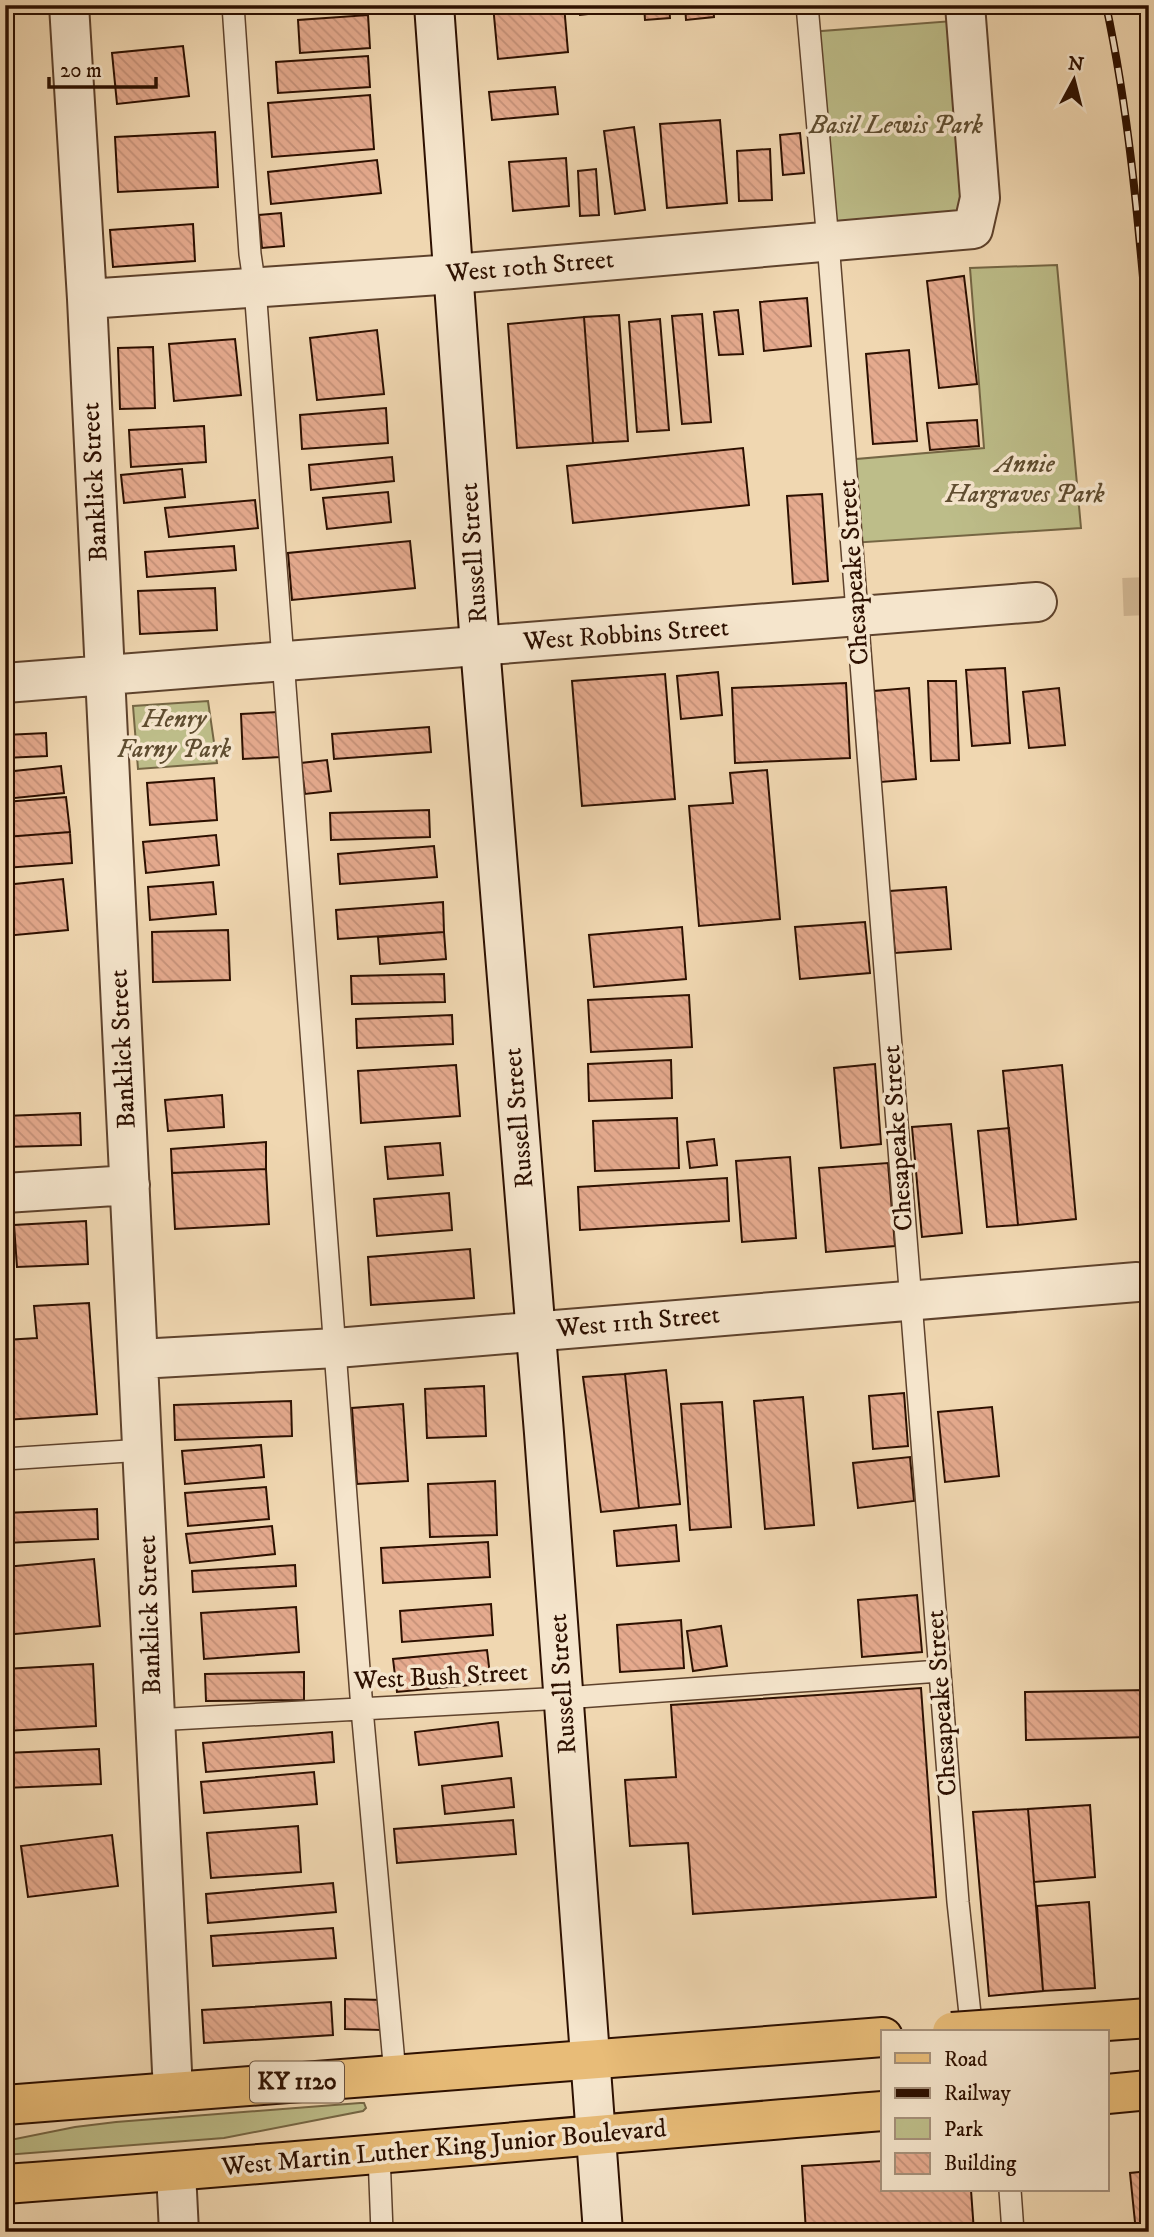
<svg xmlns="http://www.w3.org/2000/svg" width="1154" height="2237" viewBox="0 0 1154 2237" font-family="'IM FELL DW Pica',serif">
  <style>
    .green { fill: #bdbd89; stroke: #756644; stroke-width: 2 }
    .building { fill: url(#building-back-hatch); stroke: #2d1000; stroke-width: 2 }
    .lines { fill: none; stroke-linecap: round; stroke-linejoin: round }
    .street-tunnel { stroke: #d3b996; stroke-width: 38; stroke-dasharray: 38 19; stroke-linecap: butt }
    .lane-casing { stroke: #5e422c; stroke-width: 24 }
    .street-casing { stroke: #5e422c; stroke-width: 42 }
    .secondary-casing { stroke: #2d1000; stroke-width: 42 }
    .primary-casing { stroke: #2d1000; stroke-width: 42 }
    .lane { stroke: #f5e5cc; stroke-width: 21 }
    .street { stroke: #f5e5cc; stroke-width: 38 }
    .secondary { stroke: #f5e5cc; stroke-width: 38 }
    .primary { stroke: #e8bc78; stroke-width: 38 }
    .rail-casing { stroke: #2d1000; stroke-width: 8 }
    .rail { stroke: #f5e5cc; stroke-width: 5; stroke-dasharray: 16; stroke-linecap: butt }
    .primary-bridge-casing { stroke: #2d1000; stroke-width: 42; stroke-linecap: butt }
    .primary-bridge { stroke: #e8bc78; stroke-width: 38 }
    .labels { text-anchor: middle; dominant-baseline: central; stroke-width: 7; stroke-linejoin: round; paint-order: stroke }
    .shield { fill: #f5e5cc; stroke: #69503d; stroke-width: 2 }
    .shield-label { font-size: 24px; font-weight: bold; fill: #2d1000 }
    .park-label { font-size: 26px; font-style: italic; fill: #5f4d30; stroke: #f5e5cc }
    .street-label { font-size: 26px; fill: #2d1000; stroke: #f5e5cc }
  </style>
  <defs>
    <pattern id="building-back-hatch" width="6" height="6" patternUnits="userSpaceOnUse" patternTransform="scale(1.75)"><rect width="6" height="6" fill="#e5aa8e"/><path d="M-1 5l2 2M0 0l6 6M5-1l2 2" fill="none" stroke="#c59179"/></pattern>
  </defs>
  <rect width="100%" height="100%" fill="#f0d7b1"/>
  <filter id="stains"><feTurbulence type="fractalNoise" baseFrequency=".00286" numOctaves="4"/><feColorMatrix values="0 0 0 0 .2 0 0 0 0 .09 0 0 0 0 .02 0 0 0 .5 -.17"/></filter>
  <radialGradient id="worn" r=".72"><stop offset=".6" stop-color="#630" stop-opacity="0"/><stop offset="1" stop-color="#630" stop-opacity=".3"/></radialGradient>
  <path class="green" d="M966 20 973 229 828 242 809 32Z
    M1057 265 1081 528 851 543 845 460 984 448 970 268Z
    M208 701 217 763 138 769 133 706Z
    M360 2103H364L366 2108 363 2111 224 2138 5 2155V2141L75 2127 116 2122Z"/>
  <path class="building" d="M493 5H564L568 52 498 59Z
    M579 5H633V9L580 15Z
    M644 5H669L670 18 645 20Z
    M685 5H713L714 17 686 20Z
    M368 15 370 48 300 53 298 20Z
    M183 46 189 96 117 104 112 53Z
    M368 56 370 87 278 93 276 62Z
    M555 87 558 114 492 120 489 92Z
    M370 95 374 149 272 157 268 103Z
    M720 120 727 203 667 208 660 124Z
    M634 127 645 210 615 214 604 131Z
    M215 132 218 187 118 192 115 137Z
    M800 133 804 173 783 175 780 135Z
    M770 149 772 200 739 201 737 151Z
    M566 158 569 206 513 211 509 162Z
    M377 160 381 193 271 204 268 172Z
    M596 169 599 215 580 216 578 171Z
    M281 213 284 246 262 248 259 215Z
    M193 224 195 261 113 267 110 230Z
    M964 276 977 384 939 388 927 281Z
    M807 298 811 346 764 351 760 302Z
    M738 310 743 354 719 355 714 312Z
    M702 314 711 422 682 424 672 316Z
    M619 315 628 441 593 443 584 317Z
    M584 317 593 443 517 448 508 324Z
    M660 319 669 430 637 432 629 322Z
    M377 330 384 394 317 400 310 338Z
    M235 339 241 395 174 401 169 344Z
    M153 347 155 408 120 409 118 348Z
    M909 350 917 441 873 444 866 354Z
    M386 408 388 443 302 449 300 415Z
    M977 420 979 446 930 450 927 423Z
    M204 426 206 462 131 467 129 430Z
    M743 448 749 505 573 523 567 466Z
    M392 457 394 481 311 490 309 465Z
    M182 469 185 497 124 503 121 475Z
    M388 492 391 522 327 529 323 498Z
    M822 494 828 581 793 584 787 496Z
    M255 500 258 528 169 537 165 508Z
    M410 541 415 588 292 600 288 553Z
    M234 546 236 570 147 577 145 552Z
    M215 588 217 630 140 634 138 591Z
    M1005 668 1010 743 972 746 966 670Z
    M718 672 722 715 681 719 677 676Z
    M665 674 675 799 582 806 572 681Z
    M928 681H956L959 760 931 761Z
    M846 683 850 758 735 763 732 688Z
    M909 688 916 779 881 782 874 691Z
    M1059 688 1065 745 1029 748 1023 692Z
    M278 712 280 757 243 759 241 714Z
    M429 727 431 752 334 759 332 734Z
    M46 733 47 756 5 758V735Z
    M327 760 331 791 305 794 301 763Z
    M61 766 64 793 5 799V772Z
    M767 770 780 919 699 926 689 806 733 803 730 773Z
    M214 778 217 820 150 825 147 783Z
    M66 797 70 832 5 837V802Z
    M429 810 430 837 331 840 330 813Z
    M70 832 72 863 5 868V837Z
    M216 835 219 865 146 873 143 842Z
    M434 846 437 877 340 884 338 854Z
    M63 879 68 930 5 936V885Z
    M213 882 216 914 150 920 148 887Z
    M946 887 951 949 895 953 890 891Z
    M443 902 444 932 338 939 336 910Z
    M865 922 870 973 800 979 795 927Z
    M682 927 686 979 594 987 589 935Z
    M228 930 230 980 153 982 152 932Z
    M444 932 446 959 380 964 378 937Z
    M444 974 445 1002 352 1004 351 976Z
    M689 995 692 1047 591 1052 588 1000Z
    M452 1015 453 1044 357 1048 356 1019Z
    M671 1060 672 1098 589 1101 588 1064Z
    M875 1064 881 1144 841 1148 834 1068Z
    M456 1065 460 1116 361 1123 358 1071Z
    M1062 1065 1076 1219 1018 1225 1003 1071Z
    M222 1095 224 1127 168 1131 165 1100Z
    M80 1113 81 1145 5 1147V1116Z
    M677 1118 679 1168 595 1171 593 1121Z
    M951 1124 962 1233 922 1237 912 1127Z
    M1009 1128 1018 1225 987 1227 978 1131Z
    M714 1139 717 1165 690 1168 687 1142Z
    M266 1142V1169L172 1173 171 1149Z
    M440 1143 443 1175 388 1179 385 1147Z
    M790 1157 796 1238 742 1242 736 1161Z
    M888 1163 895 1246 826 1252 819 1168Z
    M266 1169 269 1224 175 1229 172 1173Z
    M727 1178 729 1221 580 1230 578 1187Z
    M449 1193 452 1230 377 1236 374 1199Z
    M86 1221 88 1264 17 1267 14 1225Z
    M470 1249 474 1298 371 1305 368 1257Z
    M89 1303 97 1414 5 1420V1340L37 1338 34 1306Z
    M666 1370 680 1504 639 1508 625 1374Z
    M625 1374 639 1508 601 1512 583 1377Z
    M484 1386 486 1436 427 1438 425 1389Z
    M904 1393 908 1446 873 1449 869 1396Z
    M803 1397 814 1525 765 1529 754 1401Z
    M291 1401 292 1436 175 1440 174 1405Z
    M722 1402 731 1527 690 1530 681 1404Z
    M403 1404 408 1481 357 1484 352 1408Z
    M992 1407 999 1476 945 1482 938 1412Z
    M261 1445 264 1477 185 1484 182 1451Z
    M910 1457 914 1501 858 1508 853 1463Z
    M495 1481 497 1535 430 1537 428 1484Z
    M266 1487 269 1519 188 1526 185 1493Z
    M97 1509 98 1539 5 1543V1513Z
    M676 1525 679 1561 617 1566 614 1531Z
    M272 1526 275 1554 190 1563 186 1534Z
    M488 1542 490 1577 383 1583 381 1548Z
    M94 1559 100 1626 5 1635V1567Z
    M295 1565 296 1586 193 1592 192 1571Z
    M917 1595 922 1652 862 1657 858 1600Z
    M491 1604 493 1635 402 1642 400 1611Z
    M296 1607 299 1652 204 1659 201 1613Z
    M681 1620 684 1668 620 1672 617 1625Z
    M721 1626 727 1666 693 1671 687 1631Z
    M487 1650 491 1683 397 1692 393 1659Z
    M93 1664 96 1726 5 1731V1669Z
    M304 1672V1700L206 1701 205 1674Z
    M921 1688 936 1897 693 1914 688 1843 630 1846 625 1780 676 1777 671 1705Z
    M1149 1690V1737L1026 1740 1025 1692Z
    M498 1722 502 1756 419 1765 415 1732Z
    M332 1732 334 1762 206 1772 203 1743Z
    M99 1749 101 1784 5 1788V1753Z
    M314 1772 317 1804 204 1813 201 1782Z
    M511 1778 514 1807 445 1814 442 1786Z
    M1090 1805 1095 1877 1034 1882 1028 1809Z
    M1028 1809 1043 1991 989 1996 973 1812Z
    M1149 1819V1878L1144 1820Z
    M513 1820 516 1854 397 1863 394 1829Z
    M298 1826 301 1872 211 1878 207 1833Z
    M112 1835 118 1886 28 1897 21 1846Z
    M333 1883 336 1912 208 1923 206 1894Z
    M1089 1902 1095 1988 1043 1991 1037 1906Z
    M333 1928 336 1958 213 1966 211 1936Z
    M345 1999 383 2000 382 2030 345 2029Z
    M331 2002 333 2035 204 2043 202 2010Z
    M883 2161V2190H971L974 2232H806L802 2166Z
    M1149 2171V2232H1136L1130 2173Z"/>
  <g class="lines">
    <path class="street-tunnel" d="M1123 597 1149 596"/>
    <g class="lane-casing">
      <path id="lane" d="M233 5 250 254 255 288 362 1709 395 2074
        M807 5 828 242 958 1902 970 2014 976 2032
        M5 1459 143 1450
        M154 1720 564 1698 940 1671
        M379 2154 382 2232
        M1010 2190 1013 2232"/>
    </g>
    <g class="street-casing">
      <path id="street" d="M69 5 87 299 173 2092
        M87 299 454 274 973 229 980 198 965 5
        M5 683 1037 602
        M5 1193 130 1185
        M139 1359 336 1348 1137 1282
        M176 2172 179 2232"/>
    </g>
    <g class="secondary-casing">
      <path id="secondary" d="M434 5 480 646 544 1433 603 2232"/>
    </g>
    <g class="primary-casing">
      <path id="primary" d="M1107 2094 1149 2090
        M5 2105 883 2037
        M5 2184C298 2163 590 2134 883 2111"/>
    </g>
    <use href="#lane" class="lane"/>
    <use href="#street" class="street"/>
    <use href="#secondary" class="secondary"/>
    <use href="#primary" class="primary"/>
    <g class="rail-casing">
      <path id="rail" d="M1106 5C1130 117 1139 231 1149 345"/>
    </g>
    <use href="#rail" class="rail"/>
    <g class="primary-bridge-casing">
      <path id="primary-bridge" d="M952 2032 1149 2018"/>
    </g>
    <use href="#primary-bridge" class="primary-bridge"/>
  </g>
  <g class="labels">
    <rect class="shield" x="250" y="2061.5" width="94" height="41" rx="5"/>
    <g class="shield-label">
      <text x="297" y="2082">KY 1120</text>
    </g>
    <g class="park-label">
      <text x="896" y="125">Basil Lewis Park</text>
      <text x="1025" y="464">Annie<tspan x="1025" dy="30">Hargraves Park</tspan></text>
      <text x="174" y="719">Henry<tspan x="174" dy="30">Farny Park</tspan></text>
    </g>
    <g class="street-label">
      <text transform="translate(530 267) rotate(-5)">West 10th Street</text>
      <text transform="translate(95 482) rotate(-93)">Banklick Street</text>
      <text transform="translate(474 553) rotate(-94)">Russell Street</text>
      <text transform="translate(854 572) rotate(-94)">Chesapeake Street</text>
      <text transform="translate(626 635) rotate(-4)">West Robbins Street</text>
      <text transform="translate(123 1049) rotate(-93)">Banklick Street</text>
      <text transform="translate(519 1118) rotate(-95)">Russell Street</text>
      <text transform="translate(898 1138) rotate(-94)">Chesapeake Street</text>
      <text transform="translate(638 1322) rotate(-5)">West 11th Street</text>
      <text transform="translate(150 1615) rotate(-92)">Banklick Street</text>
      <text transform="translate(441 1677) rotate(-3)">West Bush Street</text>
      <text transform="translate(563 1684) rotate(-94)">Russell Street</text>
      <text transform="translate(942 1703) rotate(-94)">Chesapeake Street</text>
      <text transform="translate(444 2148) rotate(-5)">West Martin Luther King Junior Boulevard</text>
    </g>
  </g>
  <rect width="1154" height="2237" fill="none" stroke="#f0d7b1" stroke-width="28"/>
  <rect x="7" y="7" width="1140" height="2223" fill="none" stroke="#2d1000" stroke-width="3.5"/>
  <rect x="14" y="14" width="1126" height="2209" fill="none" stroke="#2d1000" stroke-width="2"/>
  <rect x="881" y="2030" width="228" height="161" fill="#f5e5cc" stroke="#a5907a" stroke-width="2"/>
  <rect x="895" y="2053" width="35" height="10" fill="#e8bc78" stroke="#a5907a" stroke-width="2"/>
  <text x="944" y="2066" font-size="21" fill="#2d1000">Road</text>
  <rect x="895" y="2088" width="35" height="10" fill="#2d1000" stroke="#a5907a" stroke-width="2"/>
  <text x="944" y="2100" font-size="21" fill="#2d1000">Railway</text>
  <rect x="895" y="2118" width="35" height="21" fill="#bdbd89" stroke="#a5907a" stroke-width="2"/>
  <text x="944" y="2136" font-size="21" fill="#2d1000">Park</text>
  <rect x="895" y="2153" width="35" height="21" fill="url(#building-back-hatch)" stroke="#a5907a" stroke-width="2"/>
  <text x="944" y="2170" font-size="21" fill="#2d1000">Building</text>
  <g transform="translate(1074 80) rotate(7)" stroke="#f5e5cc" stroke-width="5" paint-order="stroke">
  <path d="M0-5L12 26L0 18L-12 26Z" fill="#2d1000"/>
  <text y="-10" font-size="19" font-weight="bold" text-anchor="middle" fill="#2d1000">N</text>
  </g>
  <path d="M49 77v10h107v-10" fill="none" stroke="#2d1000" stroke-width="3.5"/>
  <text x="60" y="77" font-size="21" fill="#2d1000" stroke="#f5e5cc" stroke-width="5" paint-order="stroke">20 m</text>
  <rect width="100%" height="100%" filter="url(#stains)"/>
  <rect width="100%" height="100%" fill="url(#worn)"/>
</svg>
